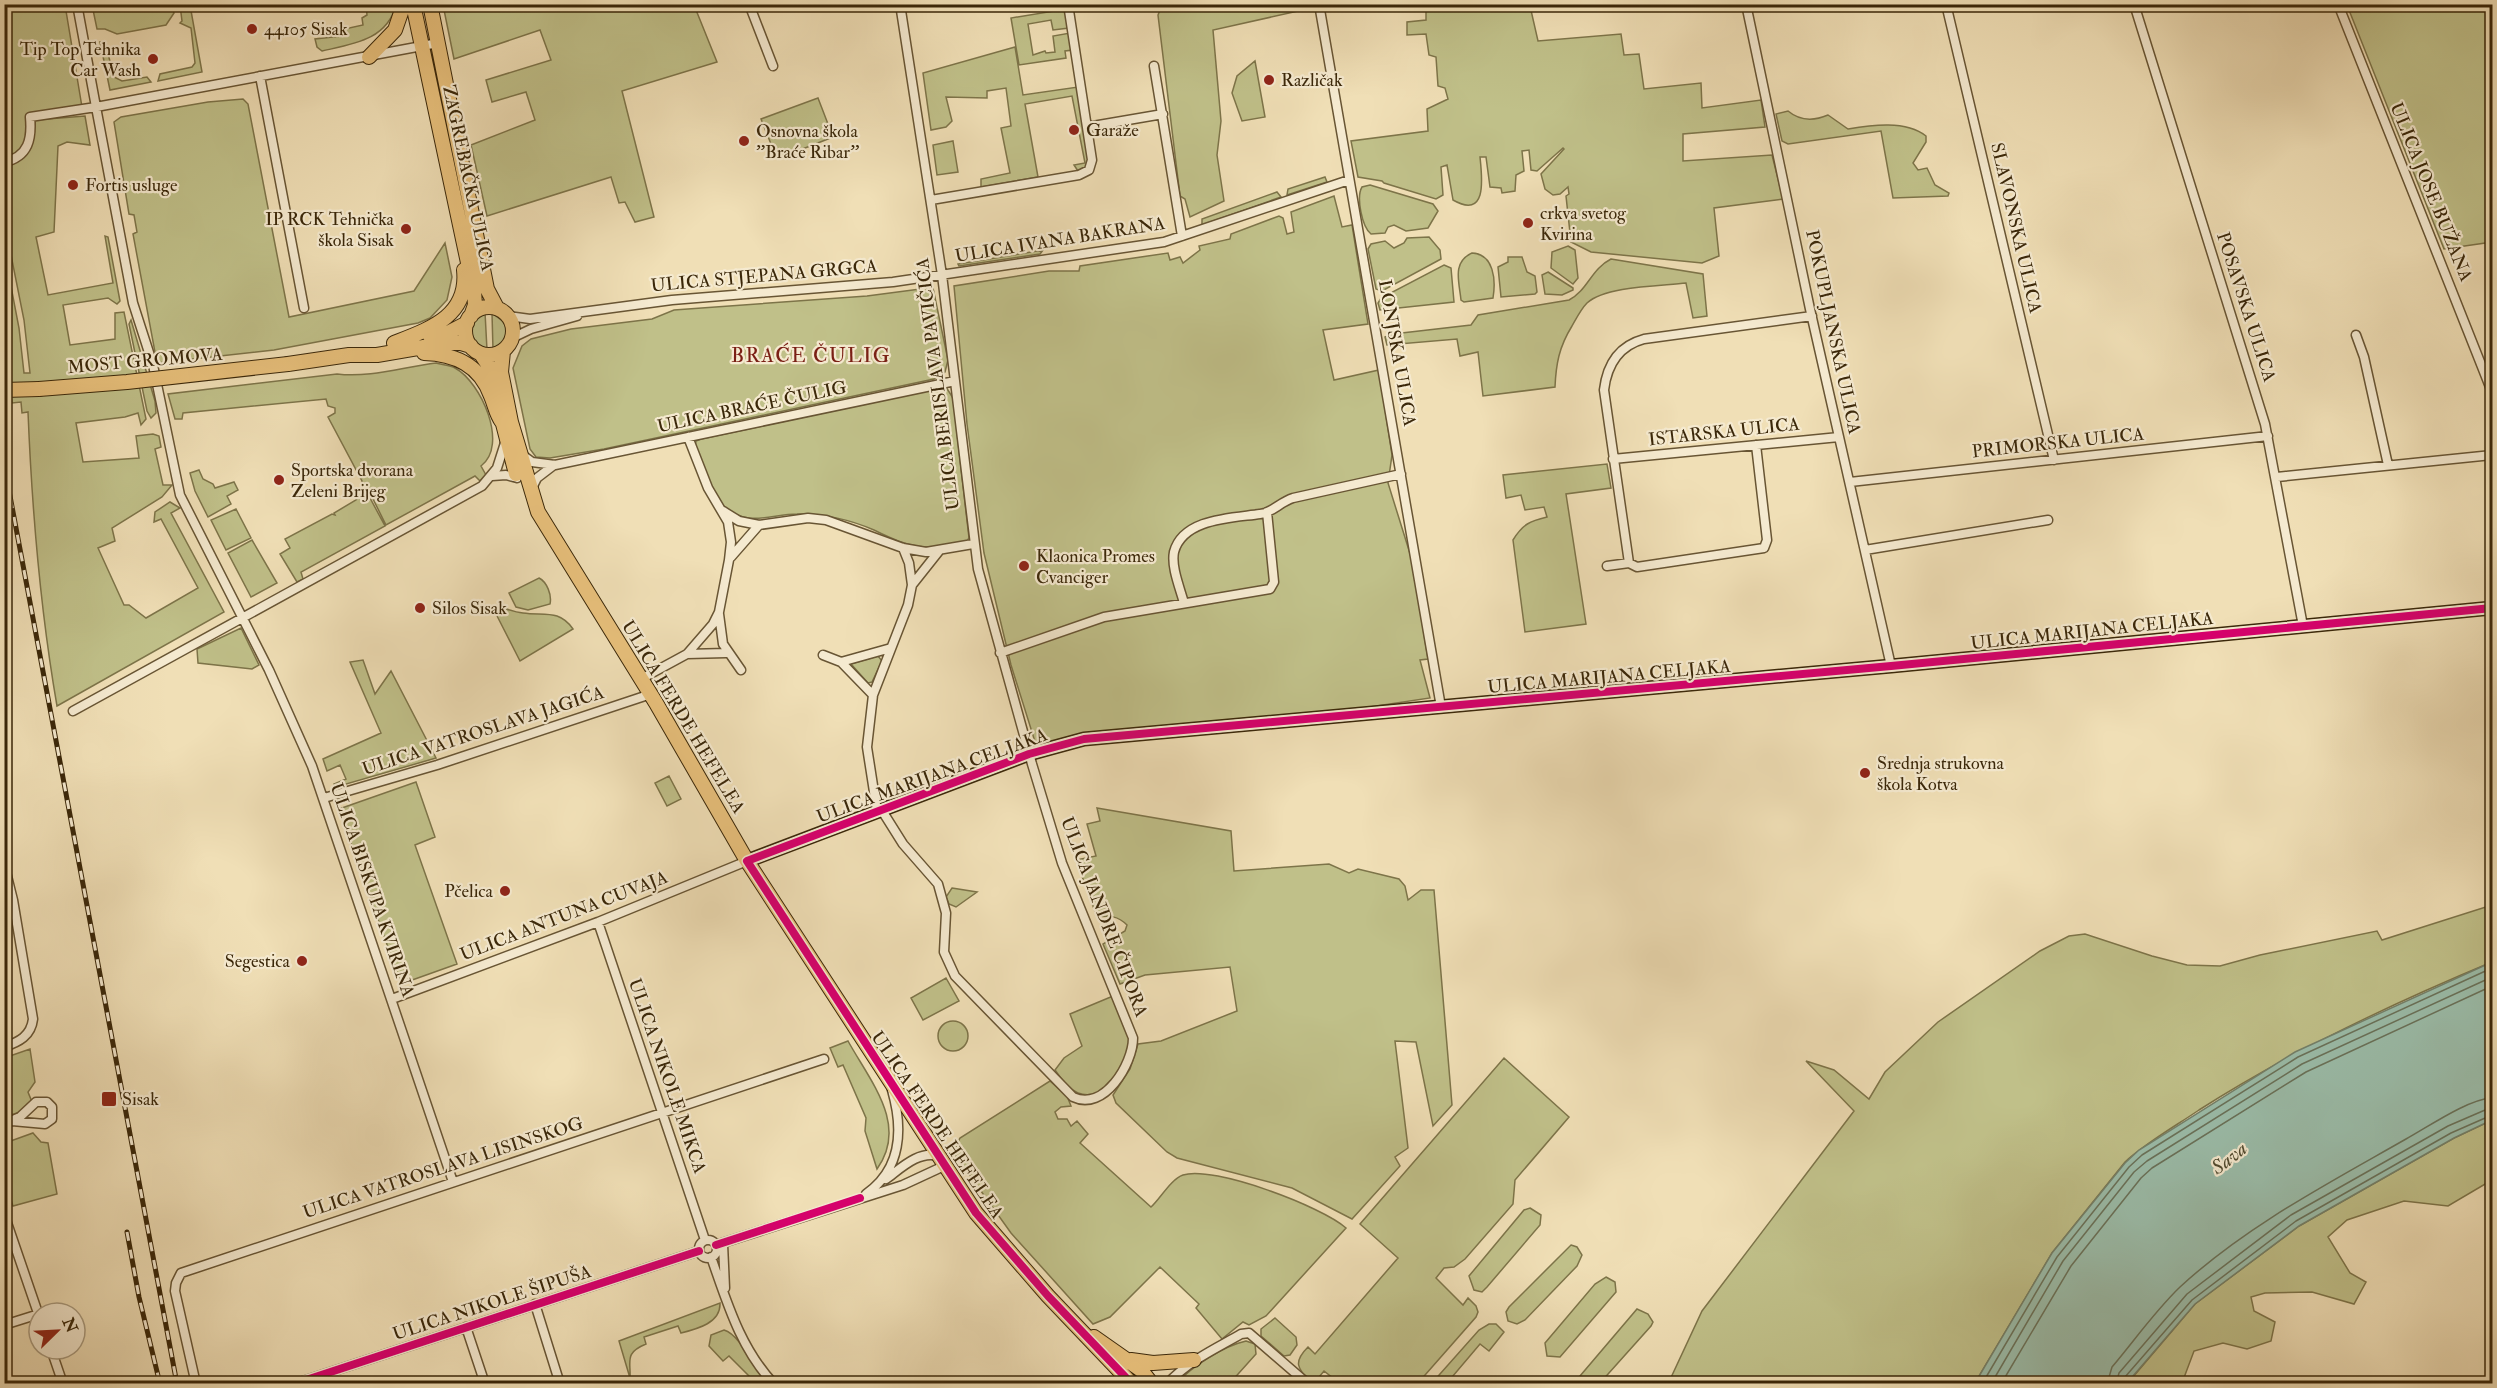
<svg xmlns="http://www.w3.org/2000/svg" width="2497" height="1388" viewBox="0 0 2497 1388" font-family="'IM FELL Double Pica',serif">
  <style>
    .green { fill: #c0c089; stroke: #7d7449; stroke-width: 1.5 }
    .water { fill: #9bbdaa; stroke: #74816a; stroke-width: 1.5 }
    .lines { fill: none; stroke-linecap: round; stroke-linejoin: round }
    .shore { stroke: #6a725a; stroke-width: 1.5 }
    .minor-casing { stroke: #685534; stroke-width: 11 }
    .secondary-casing { stroke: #3a2709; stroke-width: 15 }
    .primary-casing { stroke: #3a2709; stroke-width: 16 }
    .minor { stroke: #f5ead0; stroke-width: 8 }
    .secondary { stroke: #f5ead0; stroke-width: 12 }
    .primary { stroke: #e8c07b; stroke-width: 14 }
    .rail-casing { stroke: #3a2709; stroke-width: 5 }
    .rail { stroke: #f5ead0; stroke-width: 3; stroke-dasharray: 9; stroke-linecap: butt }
    .primary-bridge-casing { stroke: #3a2709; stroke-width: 16; stroke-linecap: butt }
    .primary-bridge { stroke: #e8c07b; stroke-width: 14 }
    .cycleway-casing { stroke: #f5ead0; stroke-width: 11 }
    .cycleway { stroke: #d6006c; stroke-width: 8 }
    .poi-dot { fill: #8f2418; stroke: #f5ead0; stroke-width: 2 }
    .labels { text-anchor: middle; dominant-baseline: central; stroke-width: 4.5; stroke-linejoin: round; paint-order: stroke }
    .poi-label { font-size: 18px; fill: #3a2709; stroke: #f5ead0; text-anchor: start }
    .street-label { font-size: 18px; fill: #3a2709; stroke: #f5ead0 }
    .neighbourhood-label { font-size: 20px; letter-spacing: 1.5px; fill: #7a1f14; stroke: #f5ead0 }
    .water-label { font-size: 20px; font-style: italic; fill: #524c31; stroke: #f5ead0 }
  </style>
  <rect width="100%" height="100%" fill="#f0dfb6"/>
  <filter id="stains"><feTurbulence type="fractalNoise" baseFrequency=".00333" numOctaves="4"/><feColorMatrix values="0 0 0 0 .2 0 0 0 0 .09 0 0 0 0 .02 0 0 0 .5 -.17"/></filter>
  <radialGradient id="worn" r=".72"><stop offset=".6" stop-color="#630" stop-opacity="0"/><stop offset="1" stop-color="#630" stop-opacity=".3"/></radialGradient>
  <path class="green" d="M5 5H65L82 107 26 115 28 138 19 153 9 155 11 144 5 145 4 80 10 78 8 69 5 70Z
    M92 5H172L174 13 166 25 117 34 105 29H97Z
    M180 5H190L202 72 158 81 160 74 192 67 195 63 191 28 180 23 182 21Z
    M366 5H396C387 40 353 44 322 51L317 47 315 39 341 36 340 30 363 25 362 18 367 15Z
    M443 5H694L717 62 622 91 654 217 635 222 625 202 619 203 611 177 487 216 471 145 535 120 526 92 492 102 486 80 551 60 540 30 454 59Z
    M1162 5 1302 4 1303 10 1213 30 1221 121 1217 155 1224 201 1190 217 1185 199 1180 196 1158 15Z
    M1426 5H1551L1530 6 1538 41 1621 34 1624 55 1639 54 1644 89 1701 83 1702 108 1761 100 1765 127 1683 134V161L1772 155 1783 199 1714 208 1719 256 1702 263 1591 252 1571 242 1566 196 1569 194 1568 187 1560 194 1553 195 1545 189 1541 174 1564 149 1563 148 1537 171 1531 170 1529 150 1522 151 1524 171 1516 175 1515 191 1502 193 1501 188 1490 187 1486 157H1480C1482 177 1488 220 1453 200L1447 165 1441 167 1443 195 1436 199 1384 183 1382 181 1358 177 1351 141 1428 131 1427 109 1448 99 1445 88 1438 86 1436 57 1429 55 1426 34 1407 35V22L1426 20Z
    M2347 5H2492V242L2444 249Z
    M1066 9 1069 28 1053 30 1051 20 1028 24 1033 55 1045 51 1046 53 1055 52 1053 36 1070 33 1073 50 1065 51 1066 58 1019 65 1011 18Z
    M100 42H105L114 77 122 81 147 77 151 82 110 90Z
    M1015 47 1023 95 1078 87 1089 153 1088 167 1078 171 1074 165 1085 163 1072 96 1025 104 1038 177 981 187V179L1010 173 1001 128 1011 126 1006 88 987 91V98L946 97 952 121 946 127 931 130 923 73Z
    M1255 61 1265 117 1242 121 1232 93 1237 76Z
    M818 98 833 137 777 159 761 119Z
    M243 99 248 104 289 317 414 291 445 243 452 277 447 300 430 318 418 323 274 350 157 363 133 234 137 232 134 215 129 214 114 122 121 117 208 102Z
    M1788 111C1800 121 1814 121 1828 115L1848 129C1871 125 1906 120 1926 136V142L1913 163 1918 170 1927 168 1935 185 1949 193 1948 196 1893 198 1881 131 1788 144 1782 141 1776 114Z
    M85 116 90 145 67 142 58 146 54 232 36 237 48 295 113 283 105 236 108 237 120 301 117 304 108 298 63 305 70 345 115 339V313L124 312 146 419 141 425 138 413 125 417 76 423 83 462 139 458 136 436 153 434 159 436 161 447 155 449 163 485H172L162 497 112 528 115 541 98 548 124 605H129L146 618 198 588 161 519 154 522 155 512 170 502 180 508 171 513 224 612 57 706C40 608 32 511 28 412L22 413 21 402 12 403 5 358 4 250 19 328 24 373H30L24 320 5 225V168C29 154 34 148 35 120Z
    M953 141 958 172 937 175 933 145Z
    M1325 177 1327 182 1287 195 1288 189Z
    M1370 185 1433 204 1438 211 1428 228 1406 231 1394 225 1388 227 1385 233 1371 234C1362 227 1356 197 1362 187Z
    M1277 192 1281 197 1202 225V219Z
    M1334 196 1342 227 1352 225 1368 324 1323 330 1334 380 1379 370 1392 455 1388 483 1412 560 1428 659 1420 660 1430 698 1363 708 1100 732 1036 745 1011 665 984 553 967 424 954 286 1049 271H1079L1080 266 1168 253 1170 260 1180 257 1183 263 1200 250 1199 246 1230 239 1231 234 1279 216 1283 218 1287 234 1294 232 1291 212Z
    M1429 237 1440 250 1441 259 1382 291 1376 289 1368 249 1371 244 1385 241 1394 248 1404 243 1407 238Z
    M1568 246 1575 250 1578 278 1573 284 1551 268 1552 252Z
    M1043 250 1040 254 959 266 958 264Z
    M1472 253C1494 254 1496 280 1493 298L1464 302 1461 300C1459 281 1452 262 1472 253Z
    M1508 257H1522L1527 272 1535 276 1537 292 1535 294 1501 297 1498 267 1508 262Z
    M1611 259 1703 274 1707 316 1693 318 1686 283C1661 286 1606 286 1587 303 1581 309 1576 319 1572 326 1559 347 1556 364 1555 387L1483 396 1478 352 1460 356 1457 339 1387 345 1385 337 1393 334 1471 325 1478 315 1569 300C1588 290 1591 269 1611 259Z
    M1444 265 1451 268 1454 302 1380 310 1378 303 1381 298Z
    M1548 272 1573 288V290L1562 295 1545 294 1542 275Z
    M928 288H933L948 360 945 372 934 379 604 449 550 458 536 457 530 449 513 368 522 346 531 339 571 329 652 319 674 310 867 296Z
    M485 312 487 350C473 345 468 334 473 321Z
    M492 313 505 323C510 335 505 346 493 350Z
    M131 320 155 401 156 413 151 418 147 411 129 324Z
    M436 363C442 365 450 365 455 368 481 382 509 445 481 466L486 475 480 481 475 476 386 525 372 497 363 490 362 481 328 417 335 413V408L328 406 326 399 183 413 182 419H175L168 394 337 374C370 378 403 367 436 363Z
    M946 387 953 398 969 538 967 541C954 544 939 548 926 547 907 546 890 538 874 530 851 520 822 513 797 514 772 514 749 527 726 508 713 497 703 463 695 447L696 441 701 439Z
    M1607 464 1611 488 1566 494 1586 624 1525 632 1513 540C1523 524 1530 521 1547 517L1544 507 1525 510 1521 495 1506 498 1503 475Z
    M199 470 203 479 213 484 215 488 234 482 238 490 227 496 231 504 208 517 195 491 190 473Z
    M363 492 370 498 385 526 301 572 303 579 297 582 280 554 290 548 285 539 332 514 335 515 334 513 356 500Z
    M236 509 251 538 226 550 211 520Z
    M252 540 277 583 251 597 228 553Z
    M539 578C547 582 552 595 550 604L528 610 516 607 509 593Z
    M495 605C504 608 513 612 523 613 544 616 559 609 573 629L520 661 494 610Z
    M241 628 259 665 252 669 198 663 197 649Z
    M878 656 882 661 872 682 868 683 851 664 854 663Z
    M363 660 375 694 391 671 436 758 336 787 334 784 346 779 340 765 327 771 323 759 381 733 350 662Z
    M669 776 681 799 667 806 655 783Z
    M416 782 435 837 415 845 457 964 401 984 339 809Z
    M1097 808 1231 831 1234 871 1329 864 1349 873 1358 869 1399 879 1405 886 1408 900 1421 890H1434L1452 1105 1433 1126 1416 1042 1395 1041 1408 1148 1395 1157 1400 1166 1352 1219 1292 1188 1177 1158 1167 1152 1116 1103 1113 1095 1130 1069 1138 1044 1161 1041 1237 1011 1230 967 1145 975 1120 984 1103 944 1125 931 1127 925C1118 916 1109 915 1097 917L1076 860 1096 856 1087 824 1100 821Z
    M952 888 977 892 956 907 949 904 946 897Z
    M2492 905V962C2391 1004 2291 1051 2199 1110 2174 1127 2147 1142 2125 1162L2052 1253 1975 1383 1668 1384 1702 1311 1854 1111 1806 1061 1834 1070 1869 1099 1885 1072 1938 1022 2040 951 2069 936 2085 934 2152 956 2187 965 2220 966 2260 955 2377 931 2382 940Z
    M946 978 959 1001 923 1020 911 998Z
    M1113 996C1119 1010 1128 1025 1129 1040 1131 1063 1105 1104 1078 1093 1068 1089 1061 1078 1055 1070L1064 1058 1082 1046 1070 1014Z
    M938 1036a15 15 0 1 1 30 0a15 15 0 1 1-30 0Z
    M848 1041C870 1081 909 1125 877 1169L865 1131 866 1118 843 1065 838 1067 830 1048Z
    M30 1049 35 1082 28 1092 32 1102 26 1110 5 1117 4 1058Z
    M1504 1058 1569 1117 1515 1180 1513 1204 1465 1259 1454 1267 1444 1268 1436 1278 1463 1305 1468 1298 1476 1306 1478 1312 1476 1317 1418 1383H1331L1334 1379 1324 1371 1314 1383H1311C1297 1368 1293 1362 1308 1347L1315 1354 1398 1258 1360 1224Z
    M1050 1081 1067 1096 1071 1106 1061 1107 1055 1112 1058 1119H1067L1071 1126 1077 1121 1088 1134 1080 1143 1151 1207C1160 1199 1171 1179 1183 1175 1213 1165 1323 1207 1346 1228L1266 1316 1249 1325 1243 1322 1222 1339 1196 1308 1199 1304 1160 1267 1110 1317 1093 1324 1011 1233 953 1152 960 1138Z
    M2492 1120V1180L2448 1206 2404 1201 2347 1220 2328 1237 2350 1273 2366 1282 2354 1304 2312 1292 2265 1293 2251 1297 2254 1311 2275 1322 2271 1341 2247 1349 2223 1343 2194 1351 2182 1383 2127 1384 2195 1304 2299 1226 2454 1138Z
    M33 1133 41 1142 48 1143 57 1194 13 1206 5 1182V1143Z
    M1530 1208 1541 1215 1540 1225 1487 1287 1482 1292 1474 1290 1469 1276 1524 1210Z
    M1571 1245 1577 1247 1582 1255 1577 1266 1525 1320 1517 1324 1508 1321 1506 1312 1509 1307Z
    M1606 1277 1615 1282 1616 1292 1560 1357 1547 1356 1545 1343 1595 1284Z
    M720 1303C721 1323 697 1329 681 1333L678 1326 644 1337 646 1344C624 1353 631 1361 630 1378L619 1341Z
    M1637 1309 1648 1314 1653 1322 1651 1326 1600 1383H1579L1577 1381 1580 1376Z
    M1275 1318 1296 1337 1297 1345 1290 1355 1284 1356 1261 1336V1329Z
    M1489 1324H1496L1504 1332 1489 1351 1480 1344 1447 1383H1432L1479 1330Z
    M724 1330C741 1335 754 1369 767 1383H756L729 1356 723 1361 709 1346 711 1335Z
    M1246 1341 1255 1344 1256 1354 1230 1383H1177C1192 1366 1224 1346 1246 1341Z"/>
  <path class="water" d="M2492 962V1120L2454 1138 2299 1226 2195 1304 2127 1383H1975L2052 1253 2125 1163 2139 1150 2295 1052Z"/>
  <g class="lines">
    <path class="shore" d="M1982 1384 2057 1257 2129 1167 2142 1155 2298 1057 2492 968
      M1991 1384 2063 1261 2134 1172 2147 1161 2302 1064 2492 977
      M2001 1384 2071 1266 2141 1178 2152 1168 2306 1072 2492 986
      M2107 1384 2112 1367C2134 1341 2155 1311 2180 1287 2246 1226 2329 1183 2406 1139 2428 1127 2468 1099 2492 1098
      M2116 1384 2119 1373 2187 1294 2291 1215 2448 1126 2492 1107
      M2123 1384 2125 1377 2192 1300 2296 1221 2451 1133 2492 1115"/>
    <g class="minor-casing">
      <path id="minor" d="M77 4 96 107 438 43
        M749 4 773 66
        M1319 4 1441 707
        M1746 4 1810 309 1891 666
        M1946 4 2054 460
        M2134 4 2265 424 2303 626
        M2338 4 2492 392
        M1154 66 1182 236
        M260 76 304 308
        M1087 127 1163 114
        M4 162C29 157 32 138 30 117L96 107 133 303 153 365 180 495 269 670 312 766 453 1182
        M931 200 1079 175 1089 170 1092 160 1068 4
        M508 316 530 319 672 300 893 282 1164 242 1349 180
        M2356 335 2364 357 2388 465
        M512 338 531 329 577 316
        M521 454 532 462 555 465 955 381
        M1613 459 1839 437
        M492 476 506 475 517 478
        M2277 477 2492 455
        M1850 482 2268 436
        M531 490 537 478 554 465
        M723 511 739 521 759 525
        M903 548 909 563 912 585
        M1865 550 2048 520
        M731 557 759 525 808 518 826 520 903 548 926 552 973 544
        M1629 563 1604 390C1607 365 1618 346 1644 339L1812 316
        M1607 566 1629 563 1637 567 1764 548 1767 540 1756 445
        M1184 603C1180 588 1171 567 1174 552 1183 518 1233 518 1260 514 1272 513 1280 502 1293 498L1401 474
        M719 614 723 644 741 670
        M1000 653 1104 617 1270 589 1274 582 1267 512
        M687 654 726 653
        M823 655 841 662 891 648
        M841 662 873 695
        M641 679 687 654 713 624 719 612 729 560 731 542 728 522 708 488 688 437
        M73 711 482 486 497 468 505 443
        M324 798 437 765 651 694
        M881 809 903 844 938 884 946 913 944 952 955 976 1073 1097C1104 1112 1133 1064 1133 1038L1062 863 1032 764 978 569 942 275 900 4
        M877 811 867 747 873 695 908 605 912 585 939 551
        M4 864 13 900 33 1019C31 1036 19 1042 4 1047
        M598 922 705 1240
        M392 999 598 922 747 861
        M4 1124 20 1117 36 1102H47L52 1107V1119L45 1124 12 1121
        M886 1179C900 1169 919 1150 938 1156
        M866 1194C902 1169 903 1128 892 1090
        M4 1214 39 1316
        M699 1249a9 9 0 1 1 18 0a9 9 0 1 1-18 0Z
        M723 1244 725 1288
        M716 1245 903 1185 944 1166
        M711 1257C727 1302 740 1348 774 1384
        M535 1304 560 1384
        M4 1325 39 1314
        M466 1327 485 1384
        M51 1349 63 1384
        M196 1384 175 1291 176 1283 181 1273 824 1059
        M294 1384 699 1251
        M624 1384 629 1382
        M1167 1384C1188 1361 1215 1349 1241 1334L1249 1333 1308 1384"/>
    </g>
    <g class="secondary-casing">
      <path id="secondary" d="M4 731V734
        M747 861 1029 754 1084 739 1891 666 2492 608"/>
    </g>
    <g class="primary-casing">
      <path id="primary" d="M413 4 474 291 475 305 471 316
        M430 4 487 289 497 308
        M369 57 395 30 404 4
        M465 331a24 24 0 1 1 48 0a24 24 0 1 1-48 0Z
        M430 336 446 334 467 323
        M394 343C430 329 469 316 464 270
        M503 351 501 372 511 422 538 512 656 703 747 861 976 1213 1048 1296 1132 1384
        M424 353C455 354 480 365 491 396 495 405 496 414 502 422
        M481 354 491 369 496 390
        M288 364 349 355H377L447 343H461L471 346
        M4 390 39 389
        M502 420 516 474
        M1094 1337 1141 1370 1152 1384
        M1131 1360 1153 1363 1194 1360"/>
    </g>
    <use href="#minor" class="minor"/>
    <use href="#secondary" class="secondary"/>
    <use href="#primary" class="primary"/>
    <g class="rail-casing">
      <path id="rail" d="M4 464 177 1384
        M127 1232 139 1297 160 1384"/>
    </g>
    <use href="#rail" class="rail"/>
    <g class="primary-bridge-casing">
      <path id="primary-bridge" d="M39 389 127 382 288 364"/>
    </g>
    <use href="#primary-bridge" class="primary-bridge"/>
    <g class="cycleway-casing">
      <path id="cycleway" d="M716 1245 860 1198
        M294 1384 699 1251
        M1132 1384 1048 1296 976 1213 747 861 1029 754 1084 739 1891 666 2492 608"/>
    </g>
    <use href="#cycleway" class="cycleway"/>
  </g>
  <g class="poi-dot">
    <circle cx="252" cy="29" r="6"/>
    <circle cx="153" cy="59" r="6"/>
    <circle cx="1269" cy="80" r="6"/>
    <circle cx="1074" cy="130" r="6"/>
    <circle cx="744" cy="141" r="6"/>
    <circle cx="73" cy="185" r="6"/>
    <circle cx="1528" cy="223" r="6"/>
    <circle cx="406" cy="229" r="6"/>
    <circle cx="279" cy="480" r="6"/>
    <circle cx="1024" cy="566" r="6"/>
    <circle cx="420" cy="608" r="6"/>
    <circle cx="1865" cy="773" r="6"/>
    <circle cx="505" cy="891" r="6"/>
    <circle cx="302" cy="961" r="6"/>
    <rect x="101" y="1091" width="16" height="16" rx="3"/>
  </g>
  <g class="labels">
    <g class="poi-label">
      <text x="264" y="29">44105 Sisak</text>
      <text x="141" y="49" text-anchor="end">Tip Top Tehnika<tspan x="141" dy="21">Car Wash</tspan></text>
      <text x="1281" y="80">Različak</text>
      <text x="1086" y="130">Garaže</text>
      <text x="756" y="131">Osnovna škola<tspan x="756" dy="21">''Braće Ribar''</tspan></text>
      <text x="85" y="185">Fortis usluge</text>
      <text x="1540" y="213">crkva svetog<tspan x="1540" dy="21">Kvirina</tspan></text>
      <text x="394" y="219" text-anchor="end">IP RCK Tehnička<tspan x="394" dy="21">škola Sisak</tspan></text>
      <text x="291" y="470">Sportska dvorana<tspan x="291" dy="21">Zeleni Brijeg</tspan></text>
      <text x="1036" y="556">Klaonica Promes<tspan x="1036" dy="21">Cvanciger</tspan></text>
      <text x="432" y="608">Silos Sisak</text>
      <text x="1877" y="763">Srednja strukovna<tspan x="1877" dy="21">škola Kotva</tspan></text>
      <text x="493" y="891" text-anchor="end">Pčelica</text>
      <text x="290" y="961" text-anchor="end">Segestica</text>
      <text x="122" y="1099">Sisak</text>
    </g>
    <g class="street-label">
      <text transform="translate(468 178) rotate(78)">ZAGREBAČKA ULICA</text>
      <text transform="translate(2431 192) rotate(68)">ULICA JOSE BUŽANA</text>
      <text transform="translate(2016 228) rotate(77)">SLAVONSKA ULICA</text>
      <text transform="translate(1060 240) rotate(-9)">ULICA IVANA BAKRANA</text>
      <text transform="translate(764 276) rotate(-5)">ULICA STJEPANA GRGCA</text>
      <text transform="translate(2246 307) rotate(72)">POSAVSKA ULICA</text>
      <text transform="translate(1833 332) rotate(78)">POKUPLJANSKA ULICA</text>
      <text transform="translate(1397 353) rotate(80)">LONJSKA ULICA</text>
      <text transform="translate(145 361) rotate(-5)">MOST GROMOVA</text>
      <text transform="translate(938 384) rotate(-97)">ULICA BERISLAVA PAVIČIĆA</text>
      <text transform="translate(752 407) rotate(-12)">ULICA BRAĆE ČULIG</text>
      <text transform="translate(1724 432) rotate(-6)">ISTARSKA ULICA</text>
      <text transform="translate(2058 443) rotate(-6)">PRIMORSKA ULICA</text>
      <text transform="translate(2092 631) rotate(-6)">ULICA MARIJANA CELJAKA</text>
      <text transform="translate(1609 677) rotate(-5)">ULICA MARIJANA CELJAKA</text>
      <text transform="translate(683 717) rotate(59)">ULICA FERDE HEFELEA</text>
      <text transform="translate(483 731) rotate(-18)">ULICA VATROSLAVA JAGIĆA</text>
      <text transform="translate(932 776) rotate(-20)">ULICA MARIJANA CELJAKA</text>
      <text transform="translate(372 890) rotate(71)">ULICA BISKUPA KVIRINA</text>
      <text transform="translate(564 916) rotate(-21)">ULICA ANTUNA CUVAJA</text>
      <text transform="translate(1104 917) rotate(69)">ULICA JANDRE ČIPORA</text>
      <text transform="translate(667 1076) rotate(71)">ULICA NIKOLE MIKCA</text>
      <text transform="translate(937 1125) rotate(56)">ULICA FERDE HEFELEA</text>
      <text transform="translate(443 1168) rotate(-18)">ULICA VATROSLAVA LISINSKOG</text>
      <text transform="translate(492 1303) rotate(-18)">ULICA NIKOLE ŠIPUŠA</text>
    </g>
    <g class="neighbourhood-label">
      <text x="811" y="355">BRAĆE ČULIG</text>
    </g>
    <g class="water-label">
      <text transform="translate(2229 1158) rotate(-38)">Sava</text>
    </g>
  </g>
  <rect width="2497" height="1388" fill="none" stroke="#f0dfb6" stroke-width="24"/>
  <rect x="6" y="6" width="2485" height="1376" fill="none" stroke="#3a2709" stroke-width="3"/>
  <rect x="12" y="12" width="2473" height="1364" fill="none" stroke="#3a2709" stroke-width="1.5"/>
  <g transform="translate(57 1331) rotate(66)"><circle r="28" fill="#f5ead0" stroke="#aa9c80" stroke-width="1.5"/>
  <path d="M0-4.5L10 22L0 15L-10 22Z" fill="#8f2418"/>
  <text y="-9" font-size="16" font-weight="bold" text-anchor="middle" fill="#3a2709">N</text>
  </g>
  <rect width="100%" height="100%" filter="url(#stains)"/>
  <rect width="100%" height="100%" fill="url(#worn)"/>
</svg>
